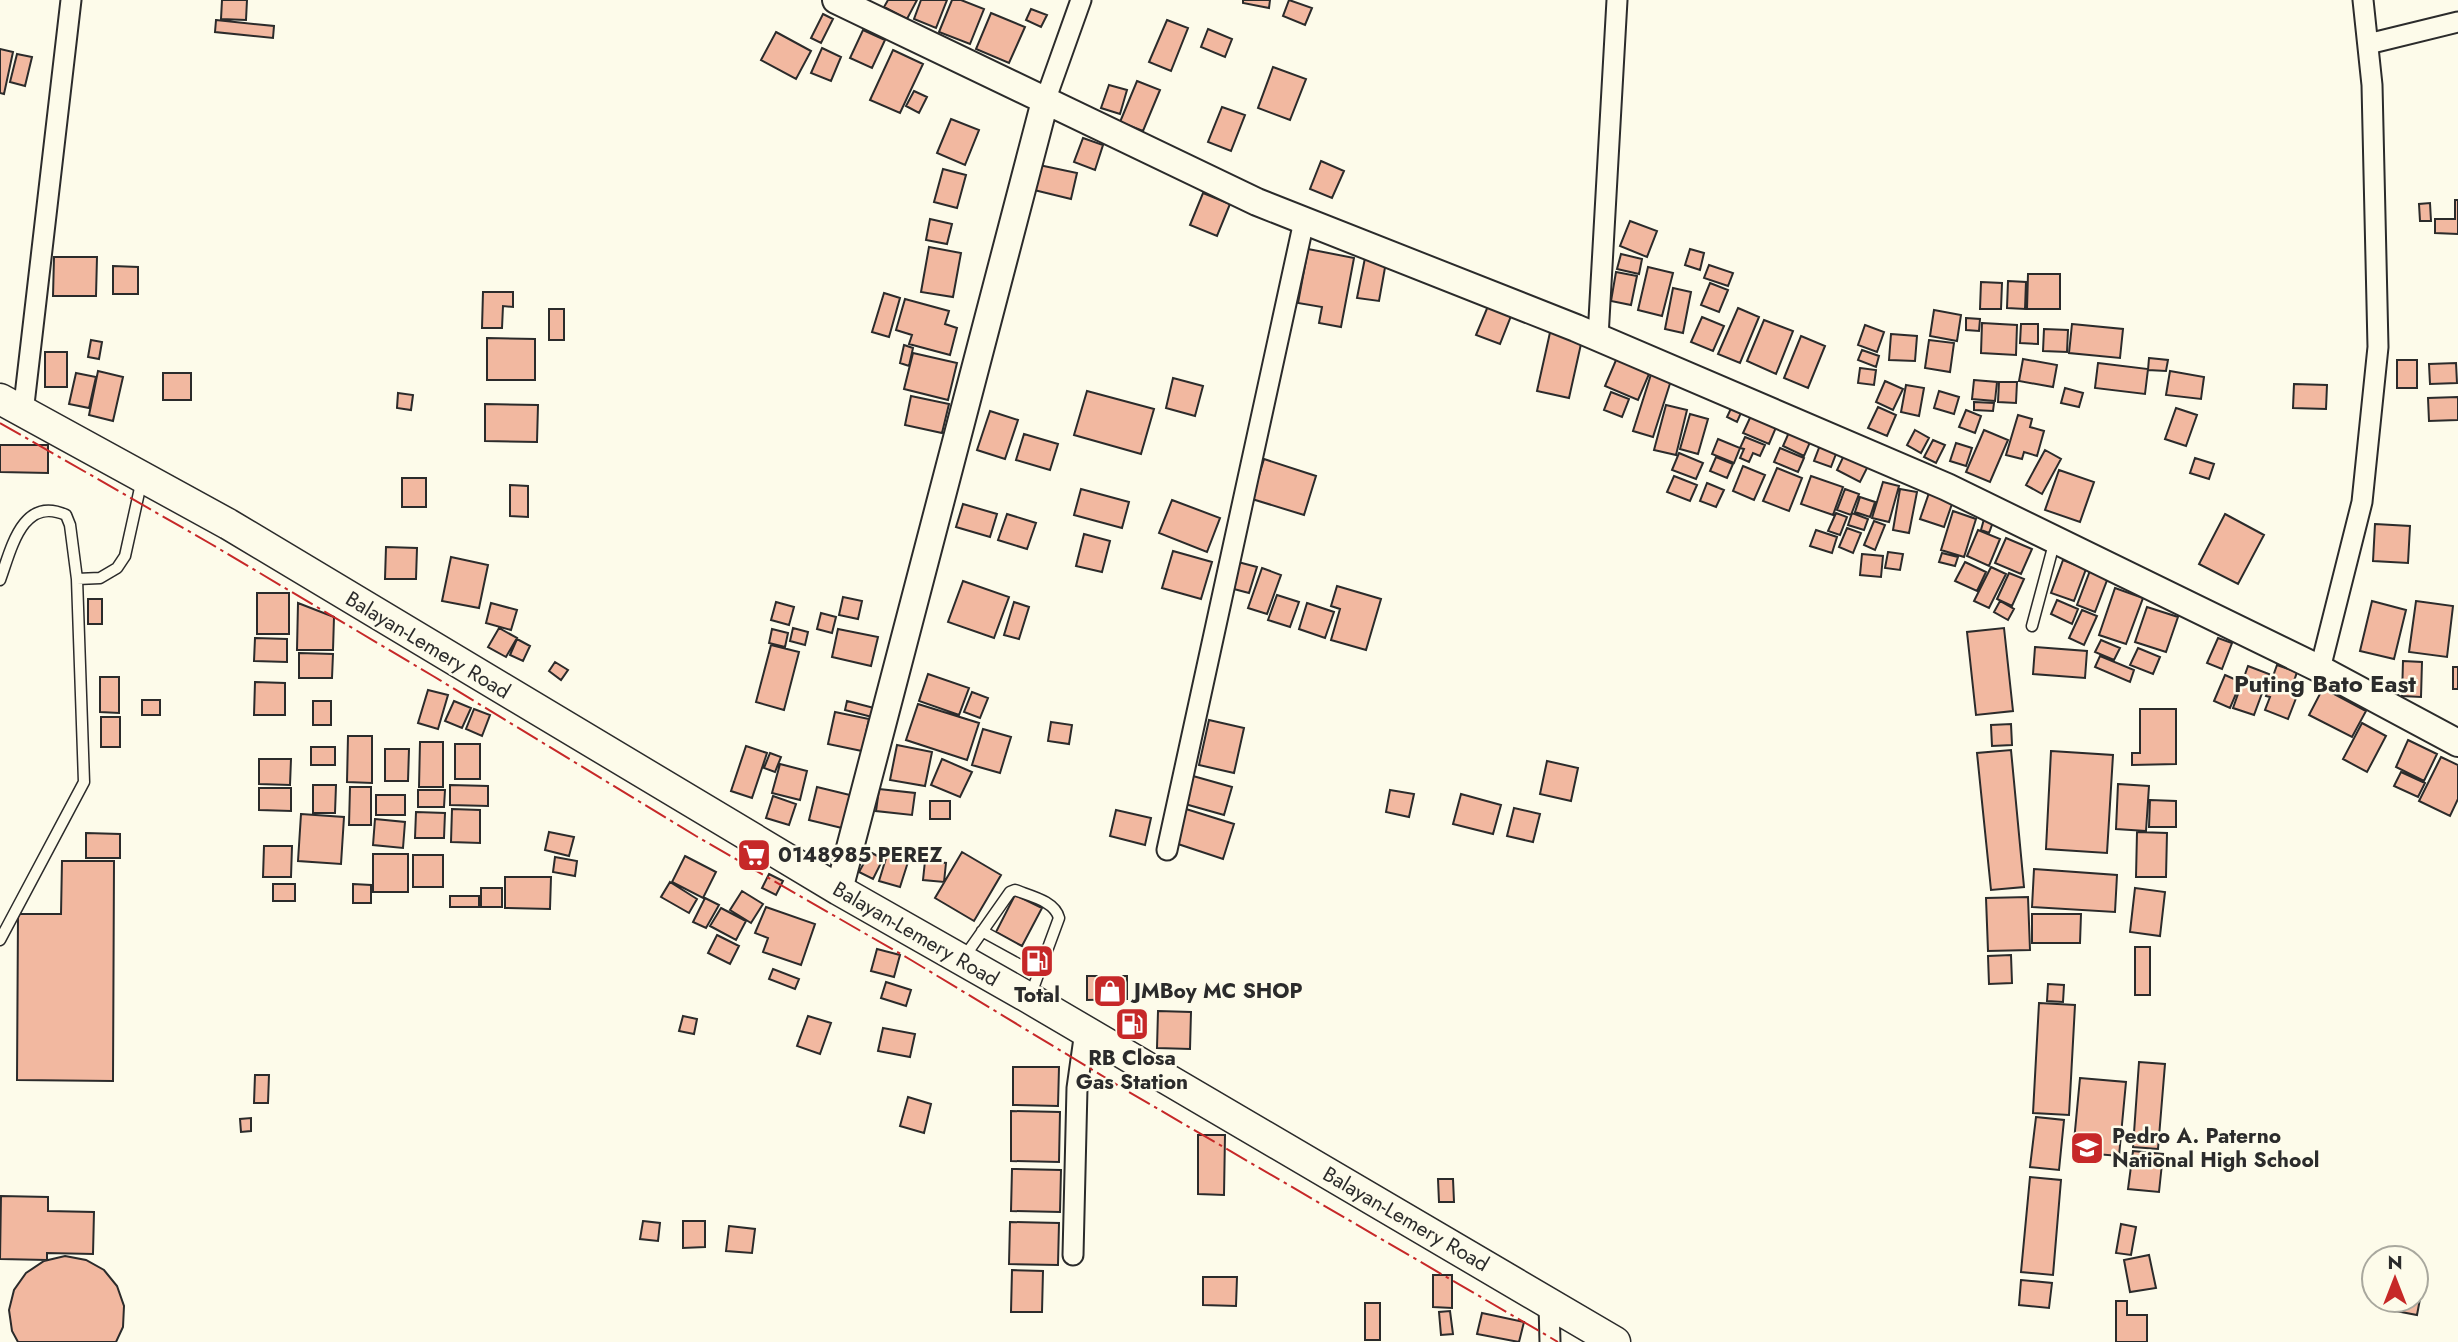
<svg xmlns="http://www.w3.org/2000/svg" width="2458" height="1342" viewBox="0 0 2458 1342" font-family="Jost,sans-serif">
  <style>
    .building { fill: #f2b8a0; stroke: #2b2b2b; stroke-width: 2 }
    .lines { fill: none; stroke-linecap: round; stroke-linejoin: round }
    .lane-casing { stroke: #2b2b2b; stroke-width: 13 }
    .street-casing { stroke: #2b2b2b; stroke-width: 23 }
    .secondary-casing { stroke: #2b2b2b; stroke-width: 30 }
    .primary-casing { stroke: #2b2b2b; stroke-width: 33 }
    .lane { stroke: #fdfbea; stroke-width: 10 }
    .street { stroke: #fdfbea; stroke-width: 19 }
    .secondary { stroke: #fdfbea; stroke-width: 26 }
    .primary { stroke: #fdfbea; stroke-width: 30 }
    .power { stroke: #c62828; stroke-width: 2; stroke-dasharray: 24 5 3.5 5; stroke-linecap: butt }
    .labels { text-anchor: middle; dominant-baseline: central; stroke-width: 5; stroke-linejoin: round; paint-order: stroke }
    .street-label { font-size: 21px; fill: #2b2b2b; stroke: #fdfbea }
    .poi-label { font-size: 21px; font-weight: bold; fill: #2b2b2b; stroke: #fdfbea; text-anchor: start }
    .quarter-label { font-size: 24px; font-weight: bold; fill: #2b2b2b; stroke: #fdfbea }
  </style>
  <rect width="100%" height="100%" fill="#fdfbea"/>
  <path class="building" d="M222 0H247L246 20 221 19Z
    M888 0H917L907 19 884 7Z
    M921 0H947L936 28 914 19Z
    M952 0H961L984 9 970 44 939 32Z
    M1243 0H1270L1269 8 1243 3Z
    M1289 0 1312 8 1305 25 1283 16Z
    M1031 9 1047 15 1041 27 1026 20Z
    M991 13 1025 27 1009 63 976 49Z
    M823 14 833 19 821 43 811 38Z
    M216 20 274 26 273 38 215 32Z
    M1167 20 1188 28 1171 71 1149 62Z
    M1208 29 1232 39 1225 57 1201 47Z
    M863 30 885 40 872 68 850 58Z
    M776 32 811 51 796 79 761 60Z
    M822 48 841 57 831 81 811 73Z
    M0 49 13 52 4 94 0 93Z
    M893 50 923 64 900 113 870 100Z
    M17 54 32 57 25 86 10 82Z
    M1273 67 1306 79 1290 120 1258 108Z
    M1137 81 1160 90 1143 131 1120 122Z
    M1109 85 1127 90 1120 114 1101 108Z
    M914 91 927 97 919 113 906 106Z
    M1222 107 1245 115 1231 151 1208 142Z
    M951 119 979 130 965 165 937 153Z
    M1083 138 1103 145 1095 170 1074 162Z
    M1321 161 1344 171 1332 198 1310 189Z
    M1039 165 1077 173 1071 199 1034 190Z
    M943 169 966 175 957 208 934 202Z
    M1203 193 1230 204 1217 236 1190 225Z
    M2455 200H2458V234L2435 233V219H2455Z
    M2430 203 2431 221H2420L2419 204Z
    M930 219 952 224 947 244 926 240Z
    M1630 221 1657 231 1647 257 1620 246Z
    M929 247 961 253 953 297 921 292Z
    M1308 249 1354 258 1341 327 1319 323 1322 307 1298 303Z
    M1690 249 1704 253 1700 270 1685 265Z
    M1621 254 1642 259 1639 274 1617 269Z
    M54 257H97L96 296H53Z
    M1365 258 1386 262 1379 301 1357 298Z
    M1709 265 1733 273 1728 286 1704 278Z
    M113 266 138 267V294H113Z
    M1648 267 1673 273 1662 316 1638 310Z
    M1616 272 1637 276 1631 305 1611 301Z
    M2028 274H2060V309H2027Z
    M2008 281 2026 282 2025 309 2007 308Z
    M1981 282 2002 283 2001 309H1980Z
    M1710 283 1728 290 1719 312 1701 305Z
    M1673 288 1691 292 1683 333 1665 329Z
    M483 292H513V307L503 306 502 328H482Z
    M884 293 900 298 889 337 872 332Z
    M905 299 949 311 945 324 957 328 950 355 909 344 912 335 896 330Z
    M1488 306 1511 316 1500 344 1476 335Z
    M1738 308 1759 317 1740 363 1718 354Z
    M549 309H564V340H549Z
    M1934 310 1961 315 1957 341 1930 336Z
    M1702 317 1724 326 1713 351 1691 342Z
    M1966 318 1980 319 1979 331 1966 330Z
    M1764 320 1793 331 1776 374 1747 361Z
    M1982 323 2017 325 2016 355 1981 353Z
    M2021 324H2038V344L2020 343Z
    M2072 324 2123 329 2120 358 2069 353Z
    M1865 325 1884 332 1877 352 1858 345Z
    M1551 328 1583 335 1569 398 1537 391Z
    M2044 329 2068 330 2067 352 2043 351Z
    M1891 334 1917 336 1915 361 1889 360Z
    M1801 336 1825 346 1808 388 1784 378Z
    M487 338 535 339V380H487Z
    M91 340 102 342 99 359 88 357Z
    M1929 340 1954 343 1950 372 1925 368Z
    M904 345 913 348 909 366 900 363Z
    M1862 350 1879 356 1876 367 1858 360Z
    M45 352H67V387H45Z
    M913 353 957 363 948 400 904 389Z
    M1619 353 1652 367 1638 400 1605 386Z
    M2149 358 2168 360 2166 371 2148 370Z
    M2023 359 2057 365 2053 387 2019 381Z
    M2397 360H2417V388H2397Z
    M2098 363 2148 369 2145 394 2095 388Z
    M2456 363 2457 383 2430 384 2429 364Z
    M1654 365 1674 371 1653 437 1633 431Z
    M1860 368 1876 370 1874 385 1858 383Z
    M98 371 123 377 113 421 89 415Z
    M2170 371 2204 377 2201 399 2166 395Z
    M76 373 96 377 89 408 69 404Z
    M163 373H191V400H163Z
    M1173 378 1203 386 1195 416 1166 408Z
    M1974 380 1997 382 1995 401 1972 399Z
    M1885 381 1903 389 1893 410 1876 402Z
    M1999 382H2017L2016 403 1998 402Z
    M2294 384 2327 385 2326 409 2293 408Z
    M1906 385 1924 388 1919 416 1901 412Z
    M2065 388 2083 393 2079 407 2061 403Z
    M1087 391 1154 409 1141 454 1074 435Z
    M1939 391 1959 397 1954 414 1934 408Z
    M1611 392 1629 399 1622 417 1604 410Z
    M398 393 413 395 411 410 397 408Z
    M911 396 949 404 942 433 905 425Z
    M2458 397V420L2429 421 2428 398Z
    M1734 402 1744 406 1737 422 1727 417Z
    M1974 402 1994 403 1993 411 1974 410Z
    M485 404 538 405 537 442 485 441Z
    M1666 405 1687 410 1676 455 1654 450Z
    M1755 407 1780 418 1769 444 1743 433Z
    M1878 407 1896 415 1887 436 1868 428Z
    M2176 408 2197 415 2186 446 2165 439Z
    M1966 410 1981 416 1975 433 1959 427Z
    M990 411 1018 420 1005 459 977 450Z
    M1690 414 1708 419 1698 454 1680 449Z
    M2018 415 2032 419 2030 427 2044 431 2037 456 2024 452 2022 459 2006 455Z
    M1790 430 1811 440 1804 456 1783 446Z
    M1915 430 1929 438 1921 453 1907 445Z
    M1984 430 2008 440 1990 482 1966 472Z
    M1024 434 1058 444 1050 470 1016 460Z
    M1745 437 1765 445 1760 456 1753 453 1749 462 1740 458 1744 449 1740 448Z
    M1718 439 1740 448 1734 463 1712 454Z
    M1822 440 1839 446 1831 467 1814 461Z
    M1933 440 1945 445 1936 463 1924 457Z
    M1956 443 1972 448 1966 466 1950 461Z
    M0 445H48V473L0 472Z
    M1780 448 1804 458 1798 472 1774 462Z
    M1847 449 1871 460 1860 482 1837 470Z
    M2045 450 2061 459 2042 494 2026 485Z
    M1679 453 1703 463 1696 479 1672 470Z
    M1716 457 1733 464 1727 478 1710 471Z
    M2195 458 2214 464 2209 479 2190 473Z
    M1264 459 1316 476 1304 515 1252 499Z
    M1743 466 1765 475 1754 500 1733 491Z
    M1777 468 1802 478 1789 511 1763 501Z
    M2059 470 2094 482 2080 522 2045 510Z
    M1674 476 1697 485 1690 501 1667 492Z
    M1811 476 1843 487 1833 515 1801 504Z
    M402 478H426V507H402Z
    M1883 482 1899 486 1889 522 1872 518Z
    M1707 483 1724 490 1716 507 1700 501Z
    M510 485 528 486V517L510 516Z
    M1081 489 1129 502 1122 528 1074 515Z
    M1845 489 1859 494 1851 515 1837 510Z
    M1900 489 1917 492 1909 533 1893 530Z
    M1929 493 1953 501 1944 527 1920 519Z
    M1860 497 1875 502 1870 517 1855 512Z
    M1172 500 1220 518 1207 552 1159 533Z
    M963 504 997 514 990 537 956 527Z
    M1953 511 1976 519 1964 557 1941 550Z
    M1836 513 1847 517 1840 535 1828 531Z
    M1852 513 1868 519 1864 530 1848 525Z
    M1007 514 1036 523 1027 549 998 540Z
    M2225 514 2264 535 2238 584 2199 564Z
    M1984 519 1993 522 1989 533 1981 530Z
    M1874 521 1885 525 1875 550 1864 545Z
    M2375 524 2410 526 2408 563 2373 561Z
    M1847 528 1861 533 1853 553 1839 547Z
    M1816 530 1837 537 1832 553 1810 546Z
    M1978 530 2000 539 1989 566 1967 556Z
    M1084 534 1110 541 1102 572 1076 566Z
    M2006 538 2032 549 2021 574 1995 563Z
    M386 547 417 548 416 579H385Z
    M1173 551 1212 562 1201 599 1162 588Z
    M1888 552 1903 554 1900 570 1885 568Z
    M1942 553 1958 557 1955 566 1939 562Z
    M1862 554 1883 556 1881 577 1860 575Z
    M451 557 488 565 479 608 442 601Z
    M2063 560 2086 569 2074 601 2051 593Z
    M1238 562 1257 567 1249 593 1230 588Z
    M1965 562 1986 572 1977 591 1955 581Z
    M1991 567 2006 574 1989 608 1974 601Z
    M1262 568 1281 575 1267 614 1248 608Z
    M2091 568 2109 575 2095 612 2077 605Z
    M2009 573 2024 579 2012 606 1997 599Z
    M963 581 1009 597 994 638 948 622Z
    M1337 586 1381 599 1366 650 1331 640 1340 609 1331 606Z
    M2115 588 2143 598 2126 644 2099 635Z
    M257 593H289V634H257Z
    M1277 595 1299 602 1290 627 1268 620Z
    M843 597 862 601 858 619 839 615Z
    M88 599H102V624H88Z
    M2057 600 2078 609 2072 624 2051 614Z
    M2000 601 2014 609 2008 620 1994 612Z
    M2372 601 2406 610 2394 659 2360 651Z
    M2416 601 2453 606 2447 657 2409 652Z
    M776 602 794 607 789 625 771 620Z
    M1014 602 1029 607 1019 639 1004 635Z
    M298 603 334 617 333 650H297Z
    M491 603 517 610 511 630 486 623Z
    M1307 603 1334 612 1325 638 1299 629Z
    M2147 607 2178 617 2166 652 2135 642Z
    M2082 610 2097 616 2084 645 2069 638Z
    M821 613 836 617 832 633 817 629Z
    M499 628 517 638 506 657 488 647Z
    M793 628 808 632 805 645 790 641Z
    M2004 628 2013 711 1976 715 1967 632Z
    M772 629 788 633 785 647 769 643Z
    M838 629 878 637 871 666 832 657Z
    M255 638 287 639V662L254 661Z
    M2218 638 2232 643 2222 669 2207 663Z
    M517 639 530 646 523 661 510 655Z
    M2101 640 2120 648 2114 660 2095 652Z
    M771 645 799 652 784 710 756 702Z
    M2035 647 2087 651 2085 678 2033 674Z
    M2138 648 2160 657 2153 674 2130 665Z
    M299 653 333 654 332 678H299Z
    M2100 656 2134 670 2130 682 2095 667Z
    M2403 661 2422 662 2421 697 2402 696Z
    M555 662 568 670 561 680 549 671Z
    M2277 665 2297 672 2291 690 2298 693 2288 719 2265 710 2270 697 2266 696Z
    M2248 666 2269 674 2254 715 2233 708Z
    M2453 667H2458V689H2453Z
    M928 674 969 688 959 715 919 701Z
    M2225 675 2241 682 2230 708 2214 701Z
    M100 677H119V713L100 712Z
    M255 682 285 683V715H254Z
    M2323 688 2366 711 2352 737 2309 715Z
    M428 690 448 695 438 729 418 723Z
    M972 692 988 698 980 718 964 712Z
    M142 700H160V715H142Z
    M313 701H331V725H313Z
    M454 701 471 708 462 728 445 721Z
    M847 701 874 708 872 717 845 710Z
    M918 704 979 723 967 760 906 740Z
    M474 709 490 715 482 736 466 729Z
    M2140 709H2176V764L2132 765V753H2140Z
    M835 712 869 719 862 751 828 744Z
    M101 717H120V747H101Z
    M1209 720 1244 728 1234 773 1199 765Z
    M1051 722 1072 725 1069 744 1048 741Z
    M2362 723 2386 736 2367 772 2343 759Z
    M2011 724 2012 745 1992 746 1991 725Z
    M983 729 1011 737 1000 773 972 765Z
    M348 736H372V783L347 782Z
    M2408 740 2437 754 2424 781 2396 767Z
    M420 742H443V787H419Z
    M455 744H480V779H455Z
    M897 745 932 752 925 786 890 780Z
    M746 746 767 753 752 798 731 791Z
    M311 747H335V765H311Z
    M385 749H409L408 781H385Z
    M2011 750 2024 887 1991 890 1977 753Z
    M2051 751 2113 755 2107 853 2046 849Z
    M770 753 781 757 775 772 764 768Z
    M2441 757 2458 765V799L2450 816 2419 801Z
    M259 759H291L290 785 259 784Z
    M942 759 972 772 960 797 931 785Z
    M1547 761 1578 768 1571 801 1540 794Z
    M780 764 807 771 800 800 772 793Z
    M2401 772 2425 783 2418 797 2394 786Z
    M1193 776 1232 787 1224 815 1185 804Z
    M2118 784 2149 786 2146 831 2116 829Z
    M313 785H336L335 813H313Z
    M450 785 488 786V806L450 805Z
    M350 787H371V825H349Z
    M817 787 854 796 846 829 809 820Z
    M259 788H291V811L259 810Z
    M879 789 915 793 912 815 876 811Z
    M418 790H445L444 807H418Z
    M1390 790 1414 794 1409 817 1386 812Z
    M1461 794 1501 805 1493 834 1453 824Z
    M376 795H405V815H376Z
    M773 796 796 804 789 825 766 818Z
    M2150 800 2176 801V827H2149Z
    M930 801H950V819H930Z
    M1514 808 1540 814 1533 842 1507 836Z
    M452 809 480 810V843L451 842Z
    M1186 809 1234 824 1223 859 1175 843Z
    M1116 810 1151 818 1145 845 1110 836Z
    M416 812 445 813 444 838H415Z
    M301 814 344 817 341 864 298 861Z
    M375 819 405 822 403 848 373 845Z
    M549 832 574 837 569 856 545 850Z
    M2137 832 2167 833 2166 877H2136Z
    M86 833 120 834V858H86Z
    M264 846H292L291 877H263Z
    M870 852 883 859 873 879 859 872Z
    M962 852 1001 875 974 921 935 898Z
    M373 854H408V892H373Z
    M413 855H443V887H413Z
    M887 855 908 862 900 887 879 881Z
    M685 856 716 872 703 898 672 882Z
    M555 857 577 861 575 876 553 872Z
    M62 861H114L113 1081 17 1080 18 914H61Z
    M925 861 946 863 944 882 923 880Z
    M2034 869 2117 875 2115 912 2032 907Z
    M769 874 783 881 776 895 762 888Z
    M505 877H551L550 909 505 908Z
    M670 882 697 899 689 913 661 897Z
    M273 884H295V901H273Z
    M353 884 371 885V903H353Z
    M481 888H502V907H481Z
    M2135 888 2165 892 2160 936 2130 932Z
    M742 891 763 904 751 923 730 910Z
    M1015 895 1042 908 1022 946 996 932Z
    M450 896H479V907H450Z
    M2028 897 2030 950 1988 951 1986 898Z
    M705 898 719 905 706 928 693 922Z
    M766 907 815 924 801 965 763 952 768 938 755 933Z
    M721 908 746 921 736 940 710 926Z
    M2032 914H2081L2080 943H2032Z
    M717 935 739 946 730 964 708 953Z
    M2135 947H2150V995H2135Z
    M877 949 900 955 894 977 871 971Z
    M2011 955 2012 983 1989 984 1988 956Z
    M773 969 799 979 795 989 769 979Z
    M1087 976H1127V999L1087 1000Z
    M886 982 911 990 906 1006 881 998Z
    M2048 984 2064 985 2063 1002 2047 1001Z
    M2039 1003 2075 1005 2069 1115 2033 1113Z
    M1125 1011 1147 1025 1140 1036 1118 1022Z
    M1158 1011 1191 1012 1190 1049 1157 1048Z
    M683 1016 697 1019 694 1034 679 1031Z
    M808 1016 831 1023 820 1054 797 1046Z
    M883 1028 915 1034 910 1057 878 1051Z
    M2139 1062 2165 1064 2158 1149 2133 1147Z
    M1013 1067H1059L1058 1106 1013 1105Z
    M255 1075H269L268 1103H254Z
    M2080 1078 2126 1082 2119 1156 2073 1152Z
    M908 1097 931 1104 924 1133 900 1126Z
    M1011 1111 1060 1112 1059 1162 1011 1161Z
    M2036 1117 2064 1120 2059 1170 2030 1167Z
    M251 1118V1131L241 1132 240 1119Z
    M1198 1135H1225L1224 1195 1198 1194Z
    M2133 1151 2163 1154 2159 1192 2128 1189Z
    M1012 1169 1061 1170 1060 1212 1011 1211Z
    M2030 1177 2061 1180 2053 1275 2021 1272Z
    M1438 1179H1453L1454 1202H1439Z
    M1 1196 48 1197V1211L94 1212 93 1254 47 1253V1260L0 1259Z
    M643 1221 660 1223 658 1241 640 1239Z
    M683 1221H705V1247L683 1248Z
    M1010 1222 1059 1223 1058 1265 1009 1264Z
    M2121 1224 2136 1227 2131 1255 2116 1253Z
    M729 1226 755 1229 752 1253 726 1251Z
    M2149 1255 2156 1288 2130 1292 2124 1260Z
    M65 1256 86 1260 104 1270 117 1286 124 1306 123 1327 116 1342H18L12 1331 9 1310 14 1290 26 1273 44 1261Z
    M1012 1270 1043 1271 1042 1312H1011Z
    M2416 1270 2425 1272 2417 1315 2380 1308 2382 1300H2416Z
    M1433 1275H1452V1308L1433 1307Z
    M1203 1277H1237L1236 1306 1203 1305Z
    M2021 1280 2052 1283 2049 1308 2019 1305Z
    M2116 1301H2127V1315H2147V1342H2116Z
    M1365 1303H1380V1340H1365Z
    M1450 1311 1453 1334 1441 1335 1439 1312Z
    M1482 1313 1524 1322 1519 1342 1477 1334Z"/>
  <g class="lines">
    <g class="lane-casing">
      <path id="lane" d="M0 580C11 550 22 495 66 515L70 525 77 579
        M2032 626 2055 540
        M982 931 1042 964
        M0 940 84 782 77 579 100 578 117 568 125 556 142 479
        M965 956 1010 892 1015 890C1030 896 1055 901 1059 918L1031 994"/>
    </g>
    <g class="street-casing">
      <path id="street" d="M2368 44 2458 22
        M1045 101 1081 0
        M1598 337 1617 0
        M23 413 71 0
        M2320 669 2362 502 2378 347 2372 85 2363 0
        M1167 850 1304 221
        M1073 1255 1077 1088 1085 1031
        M1549 1304 1550 1342"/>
    </g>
    <g class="secondary-casing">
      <path id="secondary" d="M836 0 1257 202 1576 328 1947 487 2320 669 2458 743
        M839 890 1045 101"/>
    </g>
    <g class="primary-casing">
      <path id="primary" d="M0 399 228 524 839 890 1029 998 1615 1342"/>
    </g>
    <use href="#lane" class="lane"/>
    <use href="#street" class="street"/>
    <use href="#secondary" class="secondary"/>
    <use href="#primary" class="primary"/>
    <path class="power" d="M0 423 211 544 433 676 696 836 911 960 1129 1092 1558 1342"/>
  </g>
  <defs>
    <g id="supermarket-square" transform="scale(1.75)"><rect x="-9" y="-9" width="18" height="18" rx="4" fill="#c62828" stroke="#fdfbea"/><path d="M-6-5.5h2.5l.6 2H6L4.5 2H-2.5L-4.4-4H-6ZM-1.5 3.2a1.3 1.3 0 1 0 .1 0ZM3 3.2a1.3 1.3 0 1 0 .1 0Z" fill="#fff"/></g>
    <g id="fuel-square" transform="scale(1.75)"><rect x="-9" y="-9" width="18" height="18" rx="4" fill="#c62828" stroke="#fdfbea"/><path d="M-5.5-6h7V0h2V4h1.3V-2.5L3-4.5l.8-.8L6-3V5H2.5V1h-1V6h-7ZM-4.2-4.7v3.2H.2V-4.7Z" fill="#fff"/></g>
    <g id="shop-square" transform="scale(1.75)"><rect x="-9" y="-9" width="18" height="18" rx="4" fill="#c62828" stroke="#fdfbea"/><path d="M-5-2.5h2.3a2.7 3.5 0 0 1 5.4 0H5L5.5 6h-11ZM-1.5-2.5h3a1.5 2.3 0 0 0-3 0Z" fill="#fff"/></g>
    <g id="school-square" transform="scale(1.75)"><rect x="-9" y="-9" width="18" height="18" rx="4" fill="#c62828" stroke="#fdfbea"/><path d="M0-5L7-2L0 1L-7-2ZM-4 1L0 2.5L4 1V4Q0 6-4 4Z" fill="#fff"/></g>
  </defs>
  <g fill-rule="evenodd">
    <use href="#supermarket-square" x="754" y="855"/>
    <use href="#fuel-square" x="1037" y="961"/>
    <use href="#shop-square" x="1110" y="991"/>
    <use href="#fuel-square" x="1132" y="1024"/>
    <use href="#school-square" x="2087" y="1148"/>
  </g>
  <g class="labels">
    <g class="street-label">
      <text transform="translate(428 645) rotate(31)">Balayan-Lemery Road</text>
      <text transform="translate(916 934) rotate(30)">Balayan-Lemery Road</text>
      <text transform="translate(1406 1219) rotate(30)">Balayan-Lemery Road</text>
    </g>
    <g class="poi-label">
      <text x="778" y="855">0148985 PEREZ</text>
      <text x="1134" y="991">JMBoy MC SHOP</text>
      <text x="1037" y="995" text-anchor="middle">Total</text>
      <text x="1132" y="1058" text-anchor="middle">RB Closa<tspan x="1132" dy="24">Gas Station</tspan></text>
      <text x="2112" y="1136">Pedro A. Paterno<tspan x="2112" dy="24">National High School</tspan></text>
    </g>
    <g class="quarter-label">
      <text x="2325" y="683">Puting Bato East</text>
    </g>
  </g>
  <g transform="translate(2395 1279)"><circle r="33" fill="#fdfbea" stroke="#a9a89e" stroke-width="2"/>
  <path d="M0-5L12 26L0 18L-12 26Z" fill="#c62828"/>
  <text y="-10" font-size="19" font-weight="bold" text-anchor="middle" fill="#2b2b2b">N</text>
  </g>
</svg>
